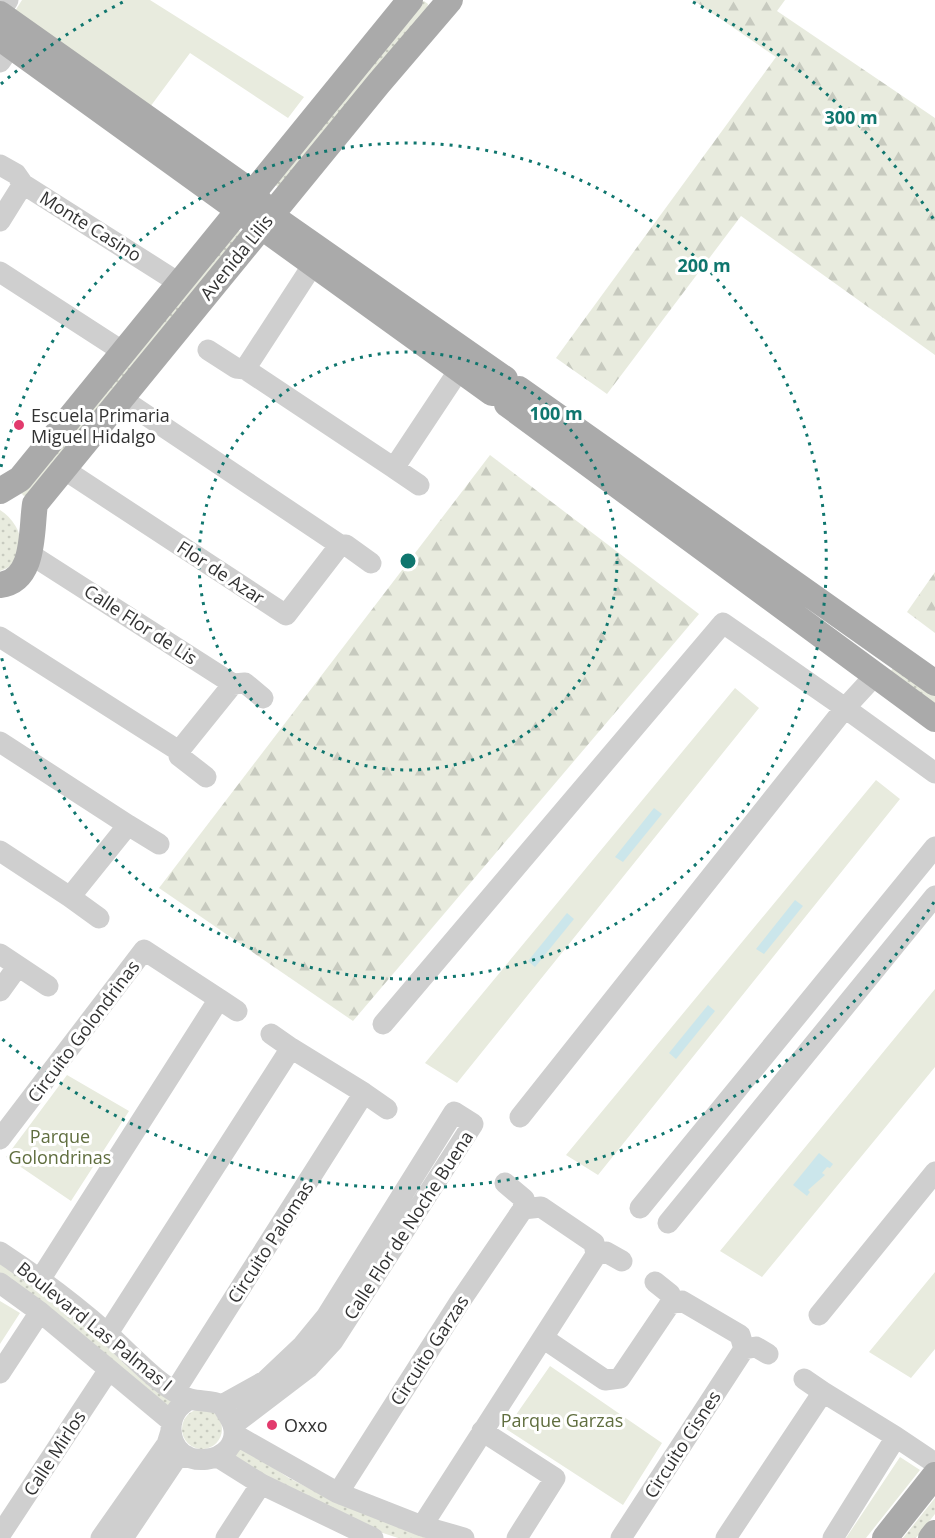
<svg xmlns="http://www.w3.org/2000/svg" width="935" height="1538" viewBox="0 0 935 1538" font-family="'Open Sans',sans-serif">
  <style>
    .grass { fill: url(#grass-dots) }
    .forest { fill: url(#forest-firs) }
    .green { fill: #e8ebde }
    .water { fill: #cbe6eb }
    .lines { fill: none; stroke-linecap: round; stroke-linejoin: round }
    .minor { stroke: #cfcfcf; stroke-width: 21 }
    .major { stroke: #aaa; stroke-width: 26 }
    .ring { fill: none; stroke: #0f766e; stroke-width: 3; stroke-dasharray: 3 6 }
    .poi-dot { fill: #e23b6d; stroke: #fff; stroke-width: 2 }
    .labels { text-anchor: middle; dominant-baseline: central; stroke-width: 6; stroke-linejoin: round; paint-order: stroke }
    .street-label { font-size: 18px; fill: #323232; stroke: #fff }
    .poi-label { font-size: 18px; fill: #323232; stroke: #fff; text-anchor: start }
    .park-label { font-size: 18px; fill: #606e3f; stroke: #fff }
    .centre { fill: #0f766e; stroke: #fff; stroke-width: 3 }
    .ring-label { font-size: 18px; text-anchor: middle; font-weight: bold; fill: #0f766e; stroke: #fff; stroke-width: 6; stroke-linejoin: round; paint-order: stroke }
  </style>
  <defs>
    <pattern id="grass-dots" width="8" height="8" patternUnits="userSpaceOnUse" patternTransform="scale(1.5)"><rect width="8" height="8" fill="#e8ebde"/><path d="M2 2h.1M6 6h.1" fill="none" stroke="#c7cabf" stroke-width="1.8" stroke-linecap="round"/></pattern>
    <pattern id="forest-firs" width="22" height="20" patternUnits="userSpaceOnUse" patternTransform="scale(1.5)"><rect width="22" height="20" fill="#e8ebde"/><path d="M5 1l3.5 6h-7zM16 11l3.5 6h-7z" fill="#c7cabf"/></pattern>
  </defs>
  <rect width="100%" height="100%" fill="#fff"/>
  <path class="grass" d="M424 1 428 4 427 9 278 187 274 184 419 3Z
    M238 230 242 233 31 494 24 496 21 493Z
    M0 510C24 525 32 561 0 571Z
    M893 668 935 694V707L890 672Z
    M0 1261 22 1275 172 1398 170 1409 0 1273Z
    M182 1429a20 20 0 1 1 40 0a20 20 0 1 1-40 0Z
    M238 1445 289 1478 334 1501 433 1538H398L383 1533 283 1487 232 1455Z
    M935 1498V1514L916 1538H903Z"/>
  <path class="forest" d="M693 0H785L777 11 935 118V355L741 216 607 394 556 358 776 57Z
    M490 455 699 614 353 1021 159 888Z
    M935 572V633L907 612Z"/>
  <path class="green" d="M22 0H150L304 97 288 118 190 53 150 107 15 11Z
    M735 688 759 708 457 1083 425 1063Z
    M876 780 900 799 598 1175 566 1155Z
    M935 989V1067L762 1277 720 1251Z
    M67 1075 129 1111 71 1201 6 1157Z
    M935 1272V1349L911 1378 869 1352Z
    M0 1301 20 1313 0 1344Z
    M550 1366 662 1443 623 1505 506 1429Z
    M900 1457 920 1470 866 1538H846Z"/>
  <path class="water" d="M654 808 662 814 623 862 615 857Z
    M795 900 803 906 764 954 756 949Z
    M567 913 574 919 535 967 528 961Z
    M708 1005 715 1011 676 1059 669 1053Z
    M819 1153 833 1164 830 1168 827 1167 822 1173 825 1175 808 1190 810 1192 807 1196 793 1185Z"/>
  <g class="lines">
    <path class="minor" d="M0 13 8 0
      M0 62 11 46
      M0 165 16 174 23 184
      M0 221 23 184 179 283
      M314 263 245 369 394 468 459 370
      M0 272 122 351
      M208 350 236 368 245 369
      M394 468 419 485
      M65 470 286 615 340 545 122 399
      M340 545H346L371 563
      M0 637 179 751 233 684 30 554
      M873 673 868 683 845 708 935 773
      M233 684 245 683 263 698
      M0 742 128 825 70 897 0 851
      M179 751V756L206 777
      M128 825 159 844
      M70 897 99 918
      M0 954 18 966 0 991
      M18 966 48 986
      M219 999 237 1011
      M383 1024 723 623 845 708 520 1117
      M271 1034 291 1048
      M364 1093 387 1109
      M0 1139 144 950 219 999 41 1278
      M505 1183 524 1199 523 1209
      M640 1208 935 847
      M668 1223 935 896
      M0 1252C38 1277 73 1303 107 1333 128 1351 164 1392 190 1399 201 1402 211 1400 222 1405 225 1411 231 1418 233 1425 244 1464 172 1476 171 1429 171 1415 179 1405 190 1399
      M596 1255 606 1252 622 1261
      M655 1282 670 1294V1304
      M0 1283 40 1312 172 1422
      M819 1315 935 1172
      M108 1333 291 1048 364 1093 175 1391
      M543 1338 605 1380 620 1378 670 1304 682 1301 740 1335 744 1349 621 1538
      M744 1349 756 1347 768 1354
      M0 1373 40 1312
      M804 1379 823 1392
      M222 1405 265 1381 303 1345 326 1317 454 1112 473 1124 333 1341 308 1368 233 1425
      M482 1431 555 1478 517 1538
      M234 1434 338 1493 422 1526 464 1538
      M896 1437 935 1463
      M218 1457 261 1484 373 1538
      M338 1493 459 1303 523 1209 541 1207 594 1243 596 1255 422 1526
      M0 1535 108 1371
      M101 1538 167 1444 171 1431
      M123 1538 176 1459 187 1456
      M226 1538 261 1484
      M726 1538 823 1392 896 1437 833 1538"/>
    <path class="major" d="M0 14 253 193 270 215 505 379 492 393 0 38
      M0 491 20 479 410 0
      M0 585C36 581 31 529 35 504L379 83 450 0
      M935 683 519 389 507 404 935 719
      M885 1538 935 1475
      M931 1538 935 1533"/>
  </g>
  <g class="ring">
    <circle cx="408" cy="561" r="209"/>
    <path d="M1 467A418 418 0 1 1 1 655"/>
    <path d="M934 902A627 627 0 0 1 1 1038M1 84A627 627 0 0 1 123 2M693 2A627 627 0 0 1 934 220"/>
  </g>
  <g class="poi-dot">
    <circle cx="19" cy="425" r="6"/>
    <circle cx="272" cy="1425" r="6"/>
  </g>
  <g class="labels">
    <g class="street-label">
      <text transform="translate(91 226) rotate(32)">Monte Casino</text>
      <text transform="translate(236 257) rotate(-51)">Avenida Lilis</text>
      <text transform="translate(221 572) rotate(33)">Flor de Azar</text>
      <text transform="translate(141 624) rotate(33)">Calle Flor de Lis</text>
      <text transform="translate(83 1031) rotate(-53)">Circuito Golondrinas</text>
      <text transform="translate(408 1225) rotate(-57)">Calle Flor de Noche Buena</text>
      <text transform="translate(270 1242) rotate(-57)">Circuito Palomas</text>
      <text transform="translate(95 1326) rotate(39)">Boulevard Las Palmas I</text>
      <text transform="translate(429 1350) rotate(-57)">Circuito Garzas</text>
      <text transform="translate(682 1444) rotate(-57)">Circuito Cisnes</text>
      <text transform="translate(54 1453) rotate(-57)">Calle Mirlos</text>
    </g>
    <g class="poi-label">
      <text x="31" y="415">Escuela Primaria<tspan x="31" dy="21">Miguel Hidalgo</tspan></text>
      <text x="284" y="1425">Oxxo</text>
    </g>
    <g class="park-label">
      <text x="60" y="1136">Parque<tspan x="60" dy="21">Golondrinas</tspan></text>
      <text x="562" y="1420">Parque Garzas</text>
    </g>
  </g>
  <circle cx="408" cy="561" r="9" class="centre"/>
  <g class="ring-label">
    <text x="851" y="124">300 m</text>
    <text x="704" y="272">200 m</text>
    <text x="556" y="420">100 m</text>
  </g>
</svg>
